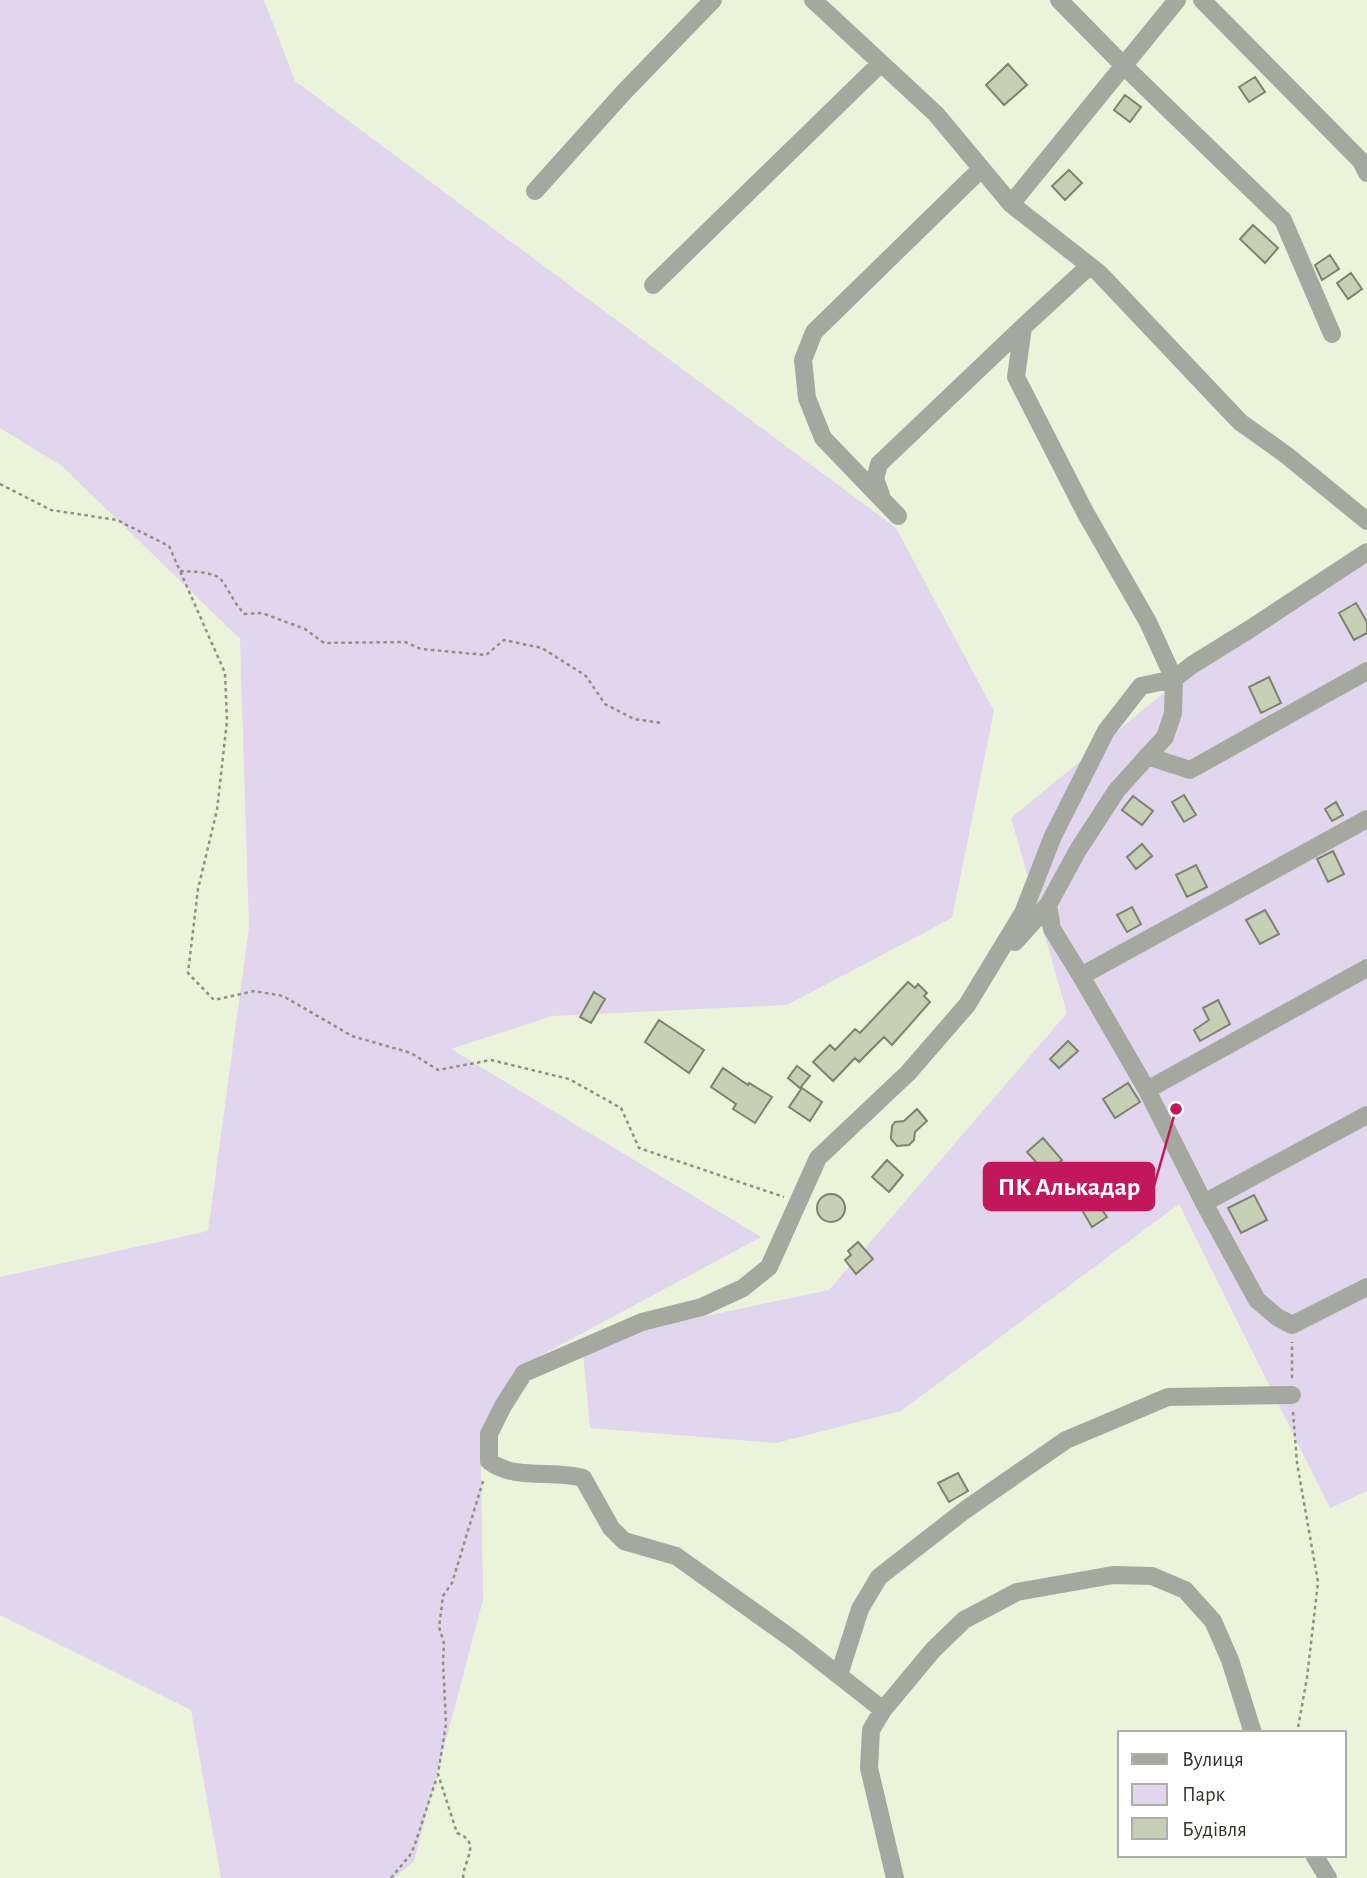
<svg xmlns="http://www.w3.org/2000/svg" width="1367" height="1878" viewBox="0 0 1367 1878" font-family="'Alegreya Sans',sans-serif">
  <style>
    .green { fill: #e1d6ed }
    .building { fill: #c8cfb7; stroke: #7d836d; stroke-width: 2 }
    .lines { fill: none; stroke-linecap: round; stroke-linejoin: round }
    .path { stroke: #8d9181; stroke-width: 2.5; stroke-dasharray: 3.5 3.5; stroke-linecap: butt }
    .minor { stroke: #a5a89e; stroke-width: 18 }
    .leader { fill: none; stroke: #c2185b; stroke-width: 2.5 }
    .callout-dot { fill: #c2185b; stroke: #fff; stroke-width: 2.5 }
    .callout { fill: #c2185b; stroke: #c2185b; stroke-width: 2.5 }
    .callout-label { font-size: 26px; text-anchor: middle; font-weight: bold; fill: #fff }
  </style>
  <rect width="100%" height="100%" fill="#ecf3db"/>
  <path class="green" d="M0 0H264L295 81 896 528 994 711 952 918 787 1005 552 1016 451 1049 761 1237 540 1356 481 1464 483 1600 414 1861 394 1878H221L191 1710 0 1615V1277L208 1231 249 927 240 639 62 466 0 428Z
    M1367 563V1491L1330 1508 1179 1204 901 1411 776 1443 590 1428 582 1342 829 1290 1067 1013 1011 818 1242 629Z"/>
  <path class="building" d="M1008 64 1027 85 1004 105 986 85Z
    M1255 77 1265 92 1249 102 1239 87Z
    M1125 95 1141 107 1130 122 1114 110Z
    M1069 170 1082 183 1065 200 1052 186Z
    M1253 225 1278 248 1265 263 1240 239Z
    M1330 255 1339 269 1322 280 1315 265Z
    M1351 273 1362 289 1348 299 1337 283Z
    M1356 603 1367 622V633L1354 640 1339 613Z
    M1269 677 1281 703 1261 713 1249 687Z
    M1184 795 1196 815 1184 822 1172 802Z
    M1133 796 1153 811 1142 825 1122 810Z
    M1336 802 1343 815 1332 821 1325 809Z
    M1142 844 1152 856 1136 869 1127 857Z
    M1333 851 1344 874 1328 882 1317 859Z
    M1196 865 1207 887 1187 897 1176 875Z
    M1132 907 1141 924 1127 932 1117 915Z
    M1265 910 1279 934 1260 944 1246 920Z
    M908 982 915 988 918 984 927 993 924 996 930 1002 892 1045 884 1037 859 1062 855 1058 833 1081 813 1062 830 1045 835 1050 855 1029 860 1033Z
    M594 992 605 999 591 1023 580 1017Z
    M1218 1000 1230 1024 1200 1041 1194 1030 1209 1020 1203 1008Z
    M659 1020 704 1050 689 1073 645 1042Z
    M1068 1041 1078 1051 1059 1068 1050 1059Z
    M797 1066 810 1076 800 1088 788 1078Z
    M723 1068 748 1085 749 1083 772 1097 755 1123 733 1109 736 1104 711 1087Z
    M1128 1083 1140 1102 1115 1118 1103 1099Z
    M802 1088 822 1102 810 1121 789 1107Z
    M917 1109 927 1121 915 1132 914 1140 909 1145 897 1146 891 1139 892 1126 895 1122 904 1121Z
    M1043 1138 1062 1160 1046 1173 1027 1152Z
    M887 1160 903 1175 889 1192 872 1177Z
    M817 1208a14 14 0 1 1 28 0a14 14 0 1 1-28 0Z
    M1254 1195 1267 1220 1241 1233 1228 1208Z
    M1096 1201 1107 1217 1092 1227 1082 1210Z
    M858 1242 873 1259 856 1274 845 1260 851 1255 848 1251Z
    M958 1473 968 1491 949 1502 938 1483Z"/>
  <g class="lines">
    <path class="path" d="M0 484 51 510 117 520 169 546 225 673 227 721 217 810 198 889 188 973 214 1000 254 991 283 996 352 1036 411 1053 438 1070 491 1060 569 1079 621 1108 639 1148 784 1197
      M180 571C233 573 215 578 244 614L262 613 305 629 324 643 405 642 421 649 486 655 504 640 542 648 586 676 605 704 634 719 662 723
      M1292 1378V1342
      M1293 1412 1297 1463 1318 1582 1307 1678 1297 1733
      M391 1878 410 1855 414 1847 437 1777
      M463 1878C464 1859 482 1842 457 1833L438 1774 446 1724 443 1661 444 1643 439 1627 443 1596 452 1583 484 1478"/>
    <path class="minor" d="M813 0 936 114 1011 204 1099 273 1240 422 1285 454 1367 521
      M1059 0 1124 66 1283 220 1332 334
      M1202 0 1361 161 1367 173
      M535 191 624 92 713 0
      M1011 204 1177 0
      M653 285 881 63
      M881 495 875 479 879 464 1023 327
      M898 516 823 438 807 398 803 360 814 332 981 169
      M1367 552 1250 629 1192 665 1174 679 1173 713 1165 737 1117 790 1078 850 1048 905 1052 929 1081 976 1147 1090 1204 1203 1257 1300 1277 1317 1292 1325 1367 1287
      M1147 756 1190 770 1367 671
      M1015 942 1048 905
      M1081 976 1367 819
      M1147 1090 1367 968
      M1204 1203 1367 1115
      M839 1675 860 1609 879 1577 965 1510 1066 1440 1168 1397 1292 1395
      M883 1710 795 1641 676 1556 624 1541 611 1528 583 1478C554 1469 514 1481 489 1461V1434L503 1406 524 1373 642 1322 702 1307 743 1288 769 1267 818 1158 908 1073 967 1005 1023 913 1053 836 1106 731 1141 686 1174 679 1148 622 1085 512 1016 377 1023 327 1085 270
      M1314 1855 1328 1878
      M895 1878 869 1768 871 1730 883 1710 933 1650 964 1620 1017 1592 1113 1575 1152 1576 1185 1590 1213 1621 1230 1660 1253 1733"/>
  </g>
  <path class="leader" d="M1176 1109L1154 1186"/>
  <circle class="callout-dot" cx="1176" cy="1109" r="7"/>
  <rect class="callout" x="984" y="1163" width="170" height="47" rx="7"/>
  <g class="callout-label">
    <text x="1069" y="1195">ПК Алькадар</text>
  </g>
  <rect x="1118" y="1731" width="228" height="126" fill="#ffffff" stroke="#adaeaa" stroke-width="2"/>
  <rect x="1132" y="1754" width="35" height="10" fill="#a5a89e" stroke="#adaeaa" stroke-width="2"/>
  <text x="1182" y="1766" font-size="21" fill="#32342b">Вулиця</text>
  <rect x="1132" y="1784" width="35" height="21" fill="#e1d6ed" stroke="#adaeaa" stroke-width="2"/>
  <text x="1182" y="1801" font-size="21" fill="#32342b">Парк</text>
  <rect x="1132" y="1818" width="35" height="21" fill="#c8cfb7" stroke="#adaeaa" stroke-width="2"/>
  <text x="1182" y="1836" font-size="21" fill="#32342b">Будівля</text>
</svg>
